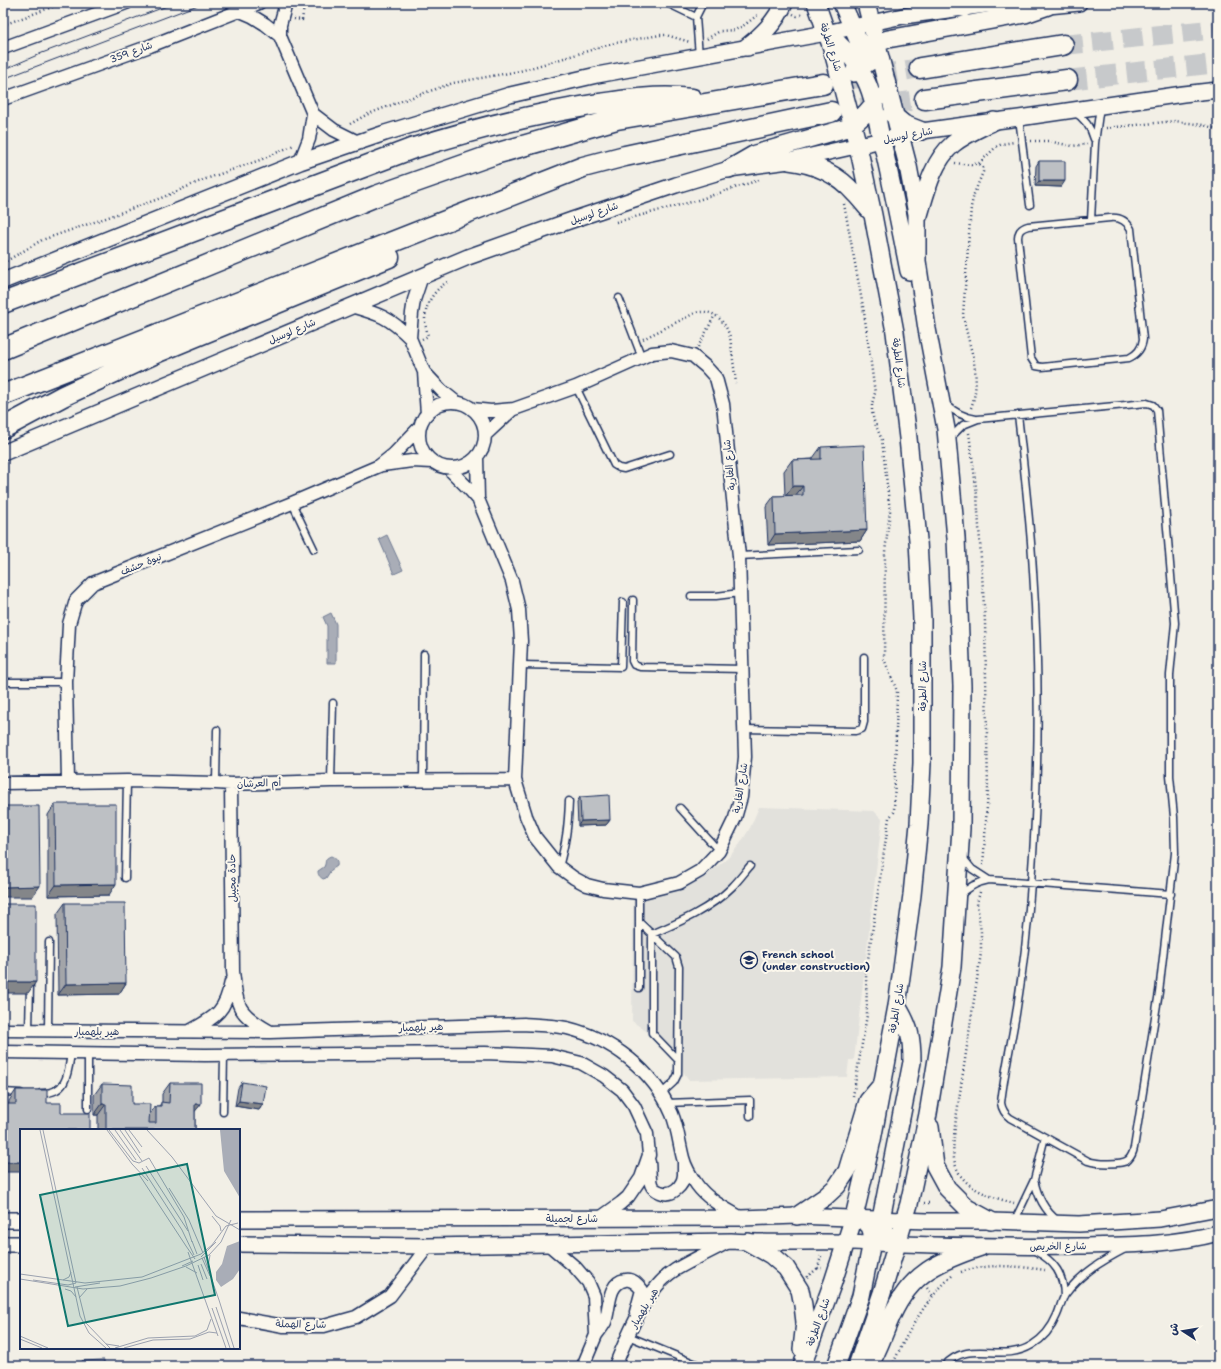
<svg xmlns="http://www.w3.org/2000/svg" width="1221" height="1369" viewBox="0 0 1221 1369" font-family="'Shantell Sans','Playpen Sans Arabic',sans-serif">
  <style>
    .built { fill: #e2e1dc }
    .water { fill: #a9adb7; stroke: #707b93 }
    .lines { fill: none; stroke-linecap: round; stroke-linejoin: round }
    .trunk-tunnel { stroke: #c7c9cb; stroke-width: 20; stroke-dasharray: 20 10; stroke-linecap: butt }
    .service-casing { stroke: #1b2f5e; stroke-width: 9 }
    .minor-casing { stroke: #1b2f5e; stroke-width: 15 }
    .tertiary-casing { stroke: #1b2f5e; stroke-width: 18 }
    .secondary-casing { stroke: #1b2f5e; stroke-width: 20 }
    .trunk-casing { stroke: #1b2f5e; stroke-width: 23 }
    .path { stroke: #1b2f5e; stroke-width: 2.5; stroke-dasharray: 1 3; stroke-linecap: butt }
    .service { stroke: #fbf7ec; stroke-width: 6 }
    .minor { stroke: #fbf7ec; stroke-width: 12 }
    .tertiary { stroke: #fbf7ec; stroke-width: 15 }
    .secondary { stroke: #fbf7ec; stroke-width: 17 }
    .trunk { stroke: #fbf7ec; stroke-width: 20 }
    .tram { stroke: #1b2f5e; stroke-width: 1 }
    .wall { fill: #a3a5a9; stroke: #1b2f5e }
    .shaded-wall { fill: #848689; stroke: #1b2f5e }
    .building { fill: #bdc0c4; stroke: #1b2f5e }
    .labels { text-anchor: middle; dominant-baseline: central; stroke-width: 4; stroke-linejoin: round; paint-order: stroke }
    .street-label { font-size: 10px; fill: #1b2f5e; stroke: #fbf7ec }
    .poi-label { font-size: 10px; font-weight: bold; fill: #1b2f5e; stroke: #fbf7ec; text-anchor: start }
    .inset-road { fill: none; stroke: #9ca2b0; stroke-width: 1 }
    .view { fill: #0f766e; fill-opacity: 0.15; stroke: #0f766e; stroke-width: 2 }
    .inset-edge { fill: none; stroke: #1b2f5e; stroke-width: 2 }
  </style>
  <rect width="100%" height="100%" fill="#f2efe6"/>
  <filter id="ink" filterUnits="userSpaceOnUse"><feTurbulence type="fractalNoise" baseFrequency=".025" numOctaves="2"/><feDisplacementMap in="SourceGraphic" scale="8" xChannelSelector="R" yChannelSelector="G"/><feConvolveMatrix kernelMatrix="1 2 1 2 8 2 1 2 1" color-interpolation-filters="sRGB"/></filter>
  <g filter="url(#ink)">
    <path class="built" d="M759 807 874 811 882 819 854 1060H849L847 1077 689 1080 676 1062 661 1046 646 1031 632 1021 633 899 660 895 681 888 704 877 728 858 740 844 750 828Z"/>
    <path class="water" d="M387 535 403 570 394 574 379 539Z
      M331 613 336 624V663H327V626L323 617Z
      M331 856C336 858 338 861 337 866L331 870 326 878 323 879C319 876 318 875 318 871L324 867C327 861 323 859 331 856Z"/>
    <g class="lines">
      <path class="trunk-tunnel" d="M1063 45 1218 29
        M847 80 920 68
        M1067 80 1218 63
        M831 112 925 99"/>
      <g class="service-casing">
        <path id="service" d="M667 3 696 17 703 3
          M696 17 699 56
          M1074 112C1084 118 1091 128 1094 139
          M1019 118 1030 205
          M1110 218C1119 217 1126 220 1131 229L1143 339C1142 348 1138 354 1129 358L1042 367 1036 366 1031 358 1018 238C1018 231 1021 228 1028 226Z
          M1091 220 1095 143 1100 106
          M619 298 642 358
          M576 387 614 465 619 468 624 469 670 454
          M946 404C955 413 964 417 976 419
          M950 438 963 425 978 419 1147 403 1153 405 1157 410 1175 623 1170 675V776L1174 817 1175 853 1159 992 1134 1148C1133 1153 1131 1157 1128 1160 1121 1165 1097 1164 1088 1161L1010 1118C1005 1114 1002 1110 1001 1103 1004 1074 1011 1044 1016 1014 1023 971 1028 927 1031 883 1039 779 1040 675 1033 571 1030 519 1024 467 1018 415
          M292 503 314 549
          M739 556 859 550
          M691 596H716L740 593
          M633 600 632 661 634 665 640 667 743 669
          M520 665 621 667 623 602
          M6 682H66
          M744 729 855 731 862 729 864 722V657
          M331 781 333 703
          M423 781 424 654
          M216 783 217 730
          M680 808 719 851
          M963 858 972 869 989 880
          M559 867C566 842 568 827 569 801
          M125 878 127 781
          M639 893V988
          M960 896C968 887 978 882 989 880L1171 894
          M639 922 676 957 679 967 678 1074 674 1082 661 1094
          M29 1030 30 984
          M48 1030 49 942
          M678 1060 652 1033V934C680 922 710 909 732 887 739 880 744 873 750 866
          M3 1092 21 1093
          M41 1093C67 1094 68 1074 71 1053
          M666 1103 750 1100V1116
          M88 1109V1053
          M223 1112 224 1055
          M1034 1180C1038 1197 1044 1210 1058 1221
          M1014 1222 1034 1180 1045 1137
          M1035 1251C1055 1261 1064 1275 1064 1297
          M628 1336 701 1366
          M944 1366C969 1338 1001 1364 1032 1345 1044 1338 1052 1327 1057 1315 1060 1309 1061 1301 1065 1295 1080 1274 1102 1261 1125 1249"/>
      </g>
      <g class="minor-casing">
        <path id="minor" d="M238 10 252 16 265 24 280 36 313 114 334 130 358 142
          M280 36V25L286 3
          M3 48 126 3
          M3 99 150 46 259 3
          M300 162 309 139 313 114
          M422 276 414 300 412 313 410 338 424 372 441 390 456 402
          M351 306C379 314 389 317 410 338
          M424 372 427 414
          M419 435a33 33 0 1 1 66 0a33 33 0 1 1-66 0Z
          M472 409 491 411 514 409 576 387 652 353 671 351 693 356 706 367 716 378 723 404 739 556 745 757 741 797 735 818 719 851 700 871 679 883 639 893 603 889 587 885 574 878 559 867 535 837 526 816 515 780 521 641 519 610 512 581 478 499 477 457
          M485 435 513 409
          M382 465 412 461 432 462
          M448 468 470 490 478 499
          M68 781 66 682 69 624 76 600 93 583 292 503 379 466 394 454 420 427
          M3 783 127 781 216 783 231 784 331 781 515 780
          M231 784 233 971C237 1007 237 1013 269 1031
          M3 1030 270 1032 524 1024C538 1025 553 1025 567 1028 612 1039 653 1070 672 1114 678 1129 679 1143 683 1158 685 1166 692 1178 697 1185 708 1200 725 1208 741 1218
          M190 1031C215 1017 225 1013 231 982
          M3 1052 205 1055 485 1053 552 1056 581 1063 604 1076 622 1090 634 1106 647 1134 649 1155 641 1178 628 1197 621 1203 600 1218
          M649 1162C650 1169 649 1178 651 1184 652 1188 657 1191 660 1192 672 1197 683 1186 684 1175 684 1171 684 1166 684 1162
          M548 1244 575 1267 588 1282 594 1296 596 1335 583 1366
          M239 1318 284 1326H324L356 1317 390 1296 428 1246
          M596 1335C599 1331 603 1326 605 1322 610 1309 607 1283 625 1280 633 1278 638 1285 642 1290L636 1312
          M615 1366C628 1335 646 1288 675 1270 693 1259 712 1251 730 1241"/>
      </g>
      <g class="tertiary-casing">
        <path id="tertiary" d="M3 281 300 162 385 133 510 95 597 75 826 33 903 16 985 5 1032 4 1048 6 1079 3
          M3 453 468 257 572 220 676 185 729 169 789 161 922 131 980 123 1019 118 1183 94 1218 90
          M239 1219 741 1218 797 1216 927 1221H991L1079 1224 1160 1219 1218 1208
          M3 1220H21
          M3 1244H21
          M239 1244 428 1246 731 1241C778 1244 826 1240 873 1243 943 1246 1013 1247 1082 1246 1127 1245 1174 1245 1218 1233"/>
      </g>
      <g class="secondary-casing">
        <path id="secondary" d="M842 3 868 63
          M921 3 964 8
          M827 34C842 45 854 58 863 75 873 92 876 114 880 133 891 179 900 225 909 271
          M747 47C762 35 776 22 784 3
          M854 73C859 55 872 45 888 39L1025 14 1048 6
          M892 114 904 124 922 131
          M789 161C815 164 838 174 855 194 861 200 866 207 872 213
          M729 169 755 154 850 127C860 119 872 109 877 97
          M919 215C926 191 933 161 953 144 965 134 980 128 994 121
          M897 1006C910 1027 912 1038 912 1062L880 1224 889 1238 897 1244
          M930 1127 935 1166 947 1188 967 1208 991 1221
          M797 1216 825 1197 837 1186 847 1171 868 1101 879 1088
          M748 1242 771 1255 786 1268 800 1290 803 1305 805 1322 802 1349
          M802 1366 833 1282 854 1217 872 1140 897 1006 912 895 919 824 922 763V619L918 540 908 438 895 332 873 215 858 146 832 48 816 3
          M836 1366 861 1296 872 1242C873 1226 869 1222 854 1217
          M857 1366 882 1293 909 1204 928 1114 952 967 961 828 962 686 956 538 946 429 927 329 917 261V214L908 166 866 3
          M869 1366C879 1350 884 1332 892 1315 911 1273 939 1261 981 1247"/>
      </g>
      <g class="trunk-casing">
        <path id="trunk" d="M920 68 1063 45
          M925 99 1067 80
          M3 303 411 149C470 130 530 115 592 105 625 100 658 95 692 99
          M3 349 376 196 495 154 617 119 823 84
          M3 395 583 167 625 156 831 112
          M3 428 63 396 160 351 389 257"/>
      </g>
      <path class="path" d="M793 14 797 16 804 14
        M294 19 302 20 304 7 308 3
        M3 25 63 3
        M707 39 720 31 735 30 743 26 759 14
        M350 124 366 115 404 100 453 83 520 71 615 43 660 35H666L690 42
        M1106 128 1175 121 1203 125 1218 129
        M1031 141H1048L1072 146 1087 144
        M955 163 971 165 979 163 996 147 1002 144 1014 142
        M844 204 864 312 875 393 872 404V412L874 421 882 440 890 511 885 552 884 659 897 691 894 812 889 818 866 973 867 1015 853 1096
        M616 222 695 201 759 180
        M3 263 42 240 103 219 161 198 203 180 260 160 294 145
        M422 339 428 336C427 331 425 325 425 320 425 303 435 289 449 281
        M643 339 695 313C714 308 725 321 730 337L736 383
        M698 347 715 315
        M971 408C983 374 969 349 963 315L971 207 974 194 983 172V168L979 163
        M969 433 977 495 985 622 988 791 983 867
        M980 892 977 903 981 932V953L955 1126C954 1139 951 1156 957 1169 966 1190 994 1198 1014 1203
        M924 1203H932
        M821 1256 818 1268H822
        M961 1272C988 1263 1017 1266 1045 1270
        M807 1277 818 1268
        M927 1288 933 1296
        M892 1366C908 1331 925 1300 954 1274"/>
      <use href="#service" class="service"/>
      <use href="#minor" class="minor"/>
      <use href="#tertiary" class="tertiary"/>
      <use href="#secondary" class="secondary"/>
      <use href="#trunk" class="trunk"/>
      <path class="tram" d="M3 70 42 53 175 3
        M3 79 203 3"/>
    </g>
    <path class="wall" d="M1039 161 1061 187 1035 186 1036 166Z
      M821 447 867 530 860 541 768 545 766 507 774 496H785L784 471 792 460 813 459V458Z
      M580 797 610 820 606 825 578 826 577 802Z
      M55 804 109 895 48 896V815Z
      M65 903 126 983 119 994 58 995 57 914Z
      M242 1082 263 1104 259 1110 235 1106 238 1088Z
      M170 1083 201 1104 195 1111V1130H98V1115H94V1095L102 1084 149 1115 156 1106H159L162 1102V1094Z
      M16 1090H47L3 1172 9 1101Z
      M82 1361 104 1366H78Z"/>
    <path class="shaded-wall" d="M1039 181H1065L1061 187 1035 186Z
      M793 486H803L795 496 785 497Z
      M867 530 860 541 768 545 775 534Z
      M610 820 606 825 578 826 581 821Z
      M116 884 109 895 48 896 56 885Z
      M40 886 32 897H3V887Z
      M3 982H36L28 993H3Z
      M126 983 119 994 58 995 66 984Z
      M239 1101 263 1104 259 1110 235 1106Z
      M102 1104H106L98 1115H94Z
      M195 1104H201L193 1114Z
      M3 1162H21V1172H3Z"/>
    <path class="building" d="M1039 161H1065V181H1039Z
      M864 445 867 530 775 534 774 496 803 495V486H793L792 460 821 459V447Z
      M609 795 610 820 581 821 580 797Z
      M55 804H116V884L56 885Z
      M3 806H39L40 886 3 887Z
      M65 903H125L126 983 66 984Z
      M3 904H36V982H3Z
      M242 1082 266 1086 263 1104 239 1101Z
      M170 1083H201V1104H195V1130H106V1104H102V1084L132 1085V1104H150L149 1123H156V1106H161V1102L169 1103Z
      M16 1090H47V1103H61V1113H90V1130H21V1162H3V1104H16Z
      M104 1360V1366H82V1361Z"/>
  </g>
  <defs>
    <g id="school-ring" transform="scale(0.9)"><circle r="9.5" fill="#fbf7ec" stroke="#1b2f5e" stroke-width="1.5"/><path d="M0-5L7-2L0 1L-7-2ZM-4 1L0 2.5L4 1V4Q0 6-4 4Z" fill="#1b2f5e"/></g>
  </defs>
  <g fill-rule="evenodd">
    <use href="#school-ring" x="749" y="960"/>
  </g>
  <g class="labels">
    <g class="street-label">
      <text transform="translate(831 47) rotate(72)">شارع الطرفة</text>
      <text transform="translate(131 52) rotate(-20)">شارع 359</text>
      <text transform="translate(908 135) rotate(-11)">شارع لوسيل</text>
      <text transform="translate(594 213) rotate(-19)">شارع لوسيل</text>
      <text transform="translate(292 331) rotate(-23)">شارع لوسيل</text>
      <text transform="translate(899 363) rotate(83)">شارع الطرفة</text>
      <text transform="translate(729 465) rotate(-96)">شارع الغارية</text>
      <text transform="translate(141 564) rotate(-22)">نيوة حشف</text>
      <text transform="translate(922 686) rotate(-90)">شارع الطرفة</text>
      <text transform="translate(259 783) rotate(-2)">أم العرشان</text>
      <text transform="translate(740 788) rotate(-81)">شارع الغارية</text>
      <text transform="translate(232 878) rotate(-91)">حادة مجيبل</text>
      <text transform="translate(896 1008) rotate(-81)">شارع الطرفة</text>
      <text transform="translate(421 1027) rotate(-2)">هير بلهمبار</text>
      <text x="97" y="1031">هير بلهمبار</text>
      <text x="572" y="1218">شارع لجميلة</text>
      <text transform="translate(1058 1246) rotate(-1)">شارع الخريص</text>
      <text transform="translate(644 1308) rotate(-59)">هير بلهمبار</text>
      <text transform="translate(818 1322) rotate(-70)">شارع الطرفة</text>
      <text transform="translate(301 1324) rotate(1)">شارع الهملة</text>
    </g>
    <g class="poi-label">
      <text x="762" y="954">French school<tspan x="762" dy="12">(under construction)</tspan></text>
    </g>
  </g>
  <g transform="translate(20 1129)">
    <rect width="220" height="220" fill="#f2efe6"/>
    <path d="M200 1H220V69L204 42ZM220 112V140L213 150 201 158 196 151V143L202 135 207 117Z" fill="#a9adb7"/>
    <path class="inset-road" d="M20 1 60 187 69 204 86 219M23 1 56 154M87 1 112 35M89 1 113 32 119 34 129 29 164 88 172 113M95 1 116 31M100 1 122 32M105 1 120 24M109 1 122 18M127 1 152 28 196 87 220 101M112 35 128 52M126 37 168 102M122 39 162 101 174 126M118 44 166 117M149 59 169 91 183 124M192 87 200 97 201 102M172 112 177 125M166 117 175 130M168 123 198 207M181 128 196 113M184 128 199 171M182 129 190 147M181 135 187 150M178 136 183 151M162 137 173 132M166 138 177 144M188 138 190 126M0 145 65 154 122 148 181 125 192 116 206 97 218 94M0 150 63 160 100 157 131 149 166 137 189 126 201 113 211 91M13 151 48 156 56 154M43 151 49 148 51 143M55 158 80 154M57 158 66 194 90 219M45 160 51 162 56 168M59 169 67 160M199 171 214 219M196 178 210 219M192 179 206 219M0 207 28 219M0 210 22 219M86 215 99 217M95 219 128 209 175 207 187 201 191 190M104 219 133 211 170 210 189 203 197 204"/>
    <path class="view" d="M167 35 195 166 48 197 20 66Z"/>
    <rect width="220" height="220" class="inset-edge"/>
  </g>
  <rect width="1221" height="1369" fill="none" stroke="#fbf7ec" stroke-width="16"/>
  <rect x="8" y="8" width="1205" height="1353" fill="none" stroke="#1b2f5e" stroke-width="1.5" filter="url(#ink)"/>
  <g transform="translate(1183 1331) rotate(282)" stroke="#fbf7ec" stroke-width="3" paint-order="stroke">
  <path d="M0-3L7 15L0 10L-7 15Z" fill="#1b2f5e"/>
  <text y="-6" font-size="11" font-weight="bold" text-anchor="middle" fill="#1b2f5e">ش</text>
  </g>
</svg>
